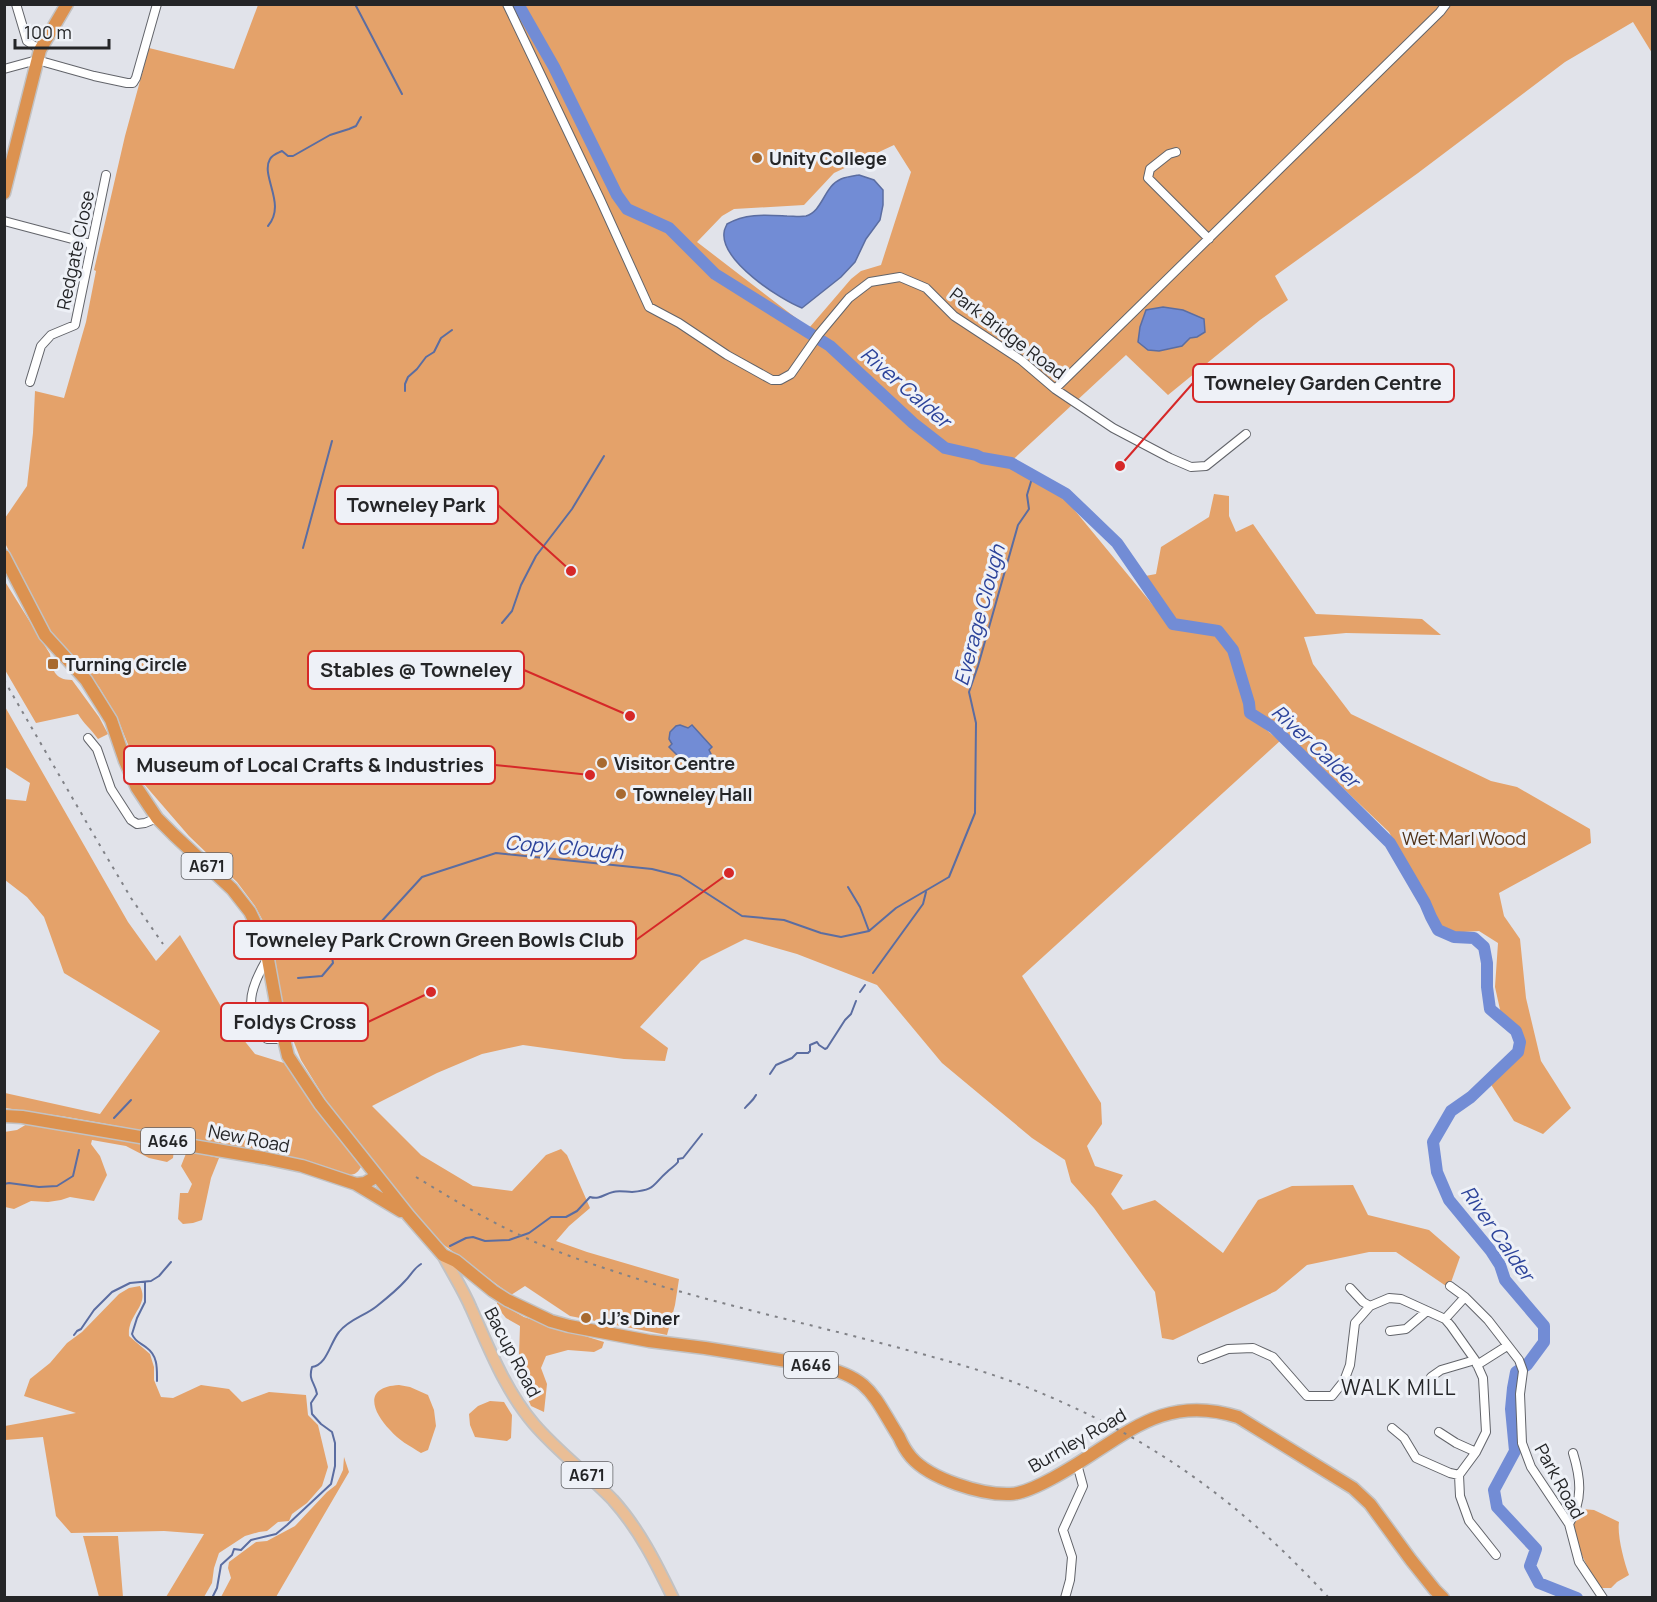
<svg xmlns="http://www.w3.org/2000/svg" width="1657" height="1602" viewBox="0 0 1657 1602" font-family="Manrope,sans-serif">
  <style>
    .green { fill: #e4a26a; fill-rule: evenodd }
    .water { fill: #728cd5; stroke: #5b6da1; stroke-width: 1.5 }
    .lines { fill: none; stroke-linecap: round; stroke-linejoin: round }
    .stream { stroke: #5b6da1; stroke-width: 2 }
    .river { stroke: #728cd5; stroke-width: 12 }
    .minor-casing { stroke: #62646a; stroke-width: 10 }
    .major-casing { stroke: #c2c2c3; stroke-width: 14 }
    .highway-casing { stroke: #c2c2c3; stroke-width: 15 }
    .minor { stroke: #fff; stroke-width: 8 }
    .major { stroke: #eabe96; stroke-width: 10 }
    .highway { stroke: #dc9250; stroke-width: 12 }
    .rail { stroke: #818287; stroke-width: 2; stroke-dasharray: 3 6; stroke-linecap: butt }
    .poi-dot { fill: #a86a30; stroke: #eef1f7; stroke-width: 2 }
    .labels { text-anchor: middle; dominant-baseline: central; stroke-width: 6; stroke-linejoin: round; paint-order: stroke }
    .shield { fill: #eef1f7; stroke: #616265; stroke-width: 1.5 }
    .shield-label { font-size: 16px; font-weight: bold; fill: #242527 }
    .poi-label { font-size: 18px; font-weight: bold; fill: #242527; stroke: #eef1f7; text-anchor: start }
    .street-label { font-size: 18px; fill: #242527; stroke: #eef1f7 }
    .park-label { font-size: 18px; fill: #503218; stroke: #eef1f7 }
    .water-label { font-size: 20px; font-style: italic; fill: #2c439a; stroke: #eef1f7 }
    .quarter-label { font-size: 21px; letter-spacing: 1.5px; fill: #242527; stroke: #eef1f7 }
    .leader { fill: none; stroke: #d62828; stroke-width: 2 }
    .callout-dot { fill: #d62828; stroke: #eef1f7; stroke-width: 2 }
    .callout { fill: #eef1f7; stroke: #d62828; stroke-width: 2 }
    .callout-label { font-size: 20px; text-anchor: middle; font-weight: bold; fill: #242527 }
  </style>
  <rect width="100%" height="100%" fill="#e1e3ea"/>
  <path class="green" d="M258 5H1652V53L1633 22 1565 62 1418 173 1275 276 1288 300 1260 320 1168 395 1126 355 1006 466 1055 492 1067 501 1171 627 1215 633 1230 651 1249 716 1280 741 1022 976 1101 1103 1102 1124 1087 1146 1095 1166 1123 1175 1111 1194 1123 1210 1155 1200 1223 1253 1258 1200 1292 1186 1353 1185 1368 1215 1429 1230 1460 1257 1449 1288 1396 1252H1369L1307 1265 1276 1291 1173 1340 1162 1338 1155 1292 1094 1208 1071 1182 1065 1160 1032 1138 942 1063 877 985 797 954 745 939 701 961 640 1027 668 1048 665 1061 624 1059 523 1045 482 1054 437 1073 372 1106 421 1155 473 1186 512 1191 546 1155 561 1149 567 1155 590 1208 569 1226 556 1241 587 1252 679 1279 675 1305 667 1335 570 1316 525 1286 511 1295 440 1242 386 1178 327 1102 301 1060 284 1017 272 938 255 906 237 882 189 836 144 784 117 717 99 687 52 634 32 599 5 543V518L27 486 33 433 35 391 64 398 86 322 96 271 94 270 125 136 149 48 234 69ZM894 145 911 172 881 265 861 271 851 279 809 328 697 242 722 216 734 209 804 205 834 173Z
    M1214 494 1229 496V516L1236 532 1253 524 1316 614 1422 619 1441 635 1346 633 1304 637 1313 664 1351 714 1491 781 1517 787 1590 829 1591 843 1499 893 1504 916 1520 939 1526 998 1541 1061 1571 1108 1543 1134 1514 1121 1490 1083 1519 1056 1525 1042 1516 1026 1501 1014 1495 987 1498 943 1479 931 1448 933 1435 923 1389 832 1283 731 1253 711 1245 677 1236 648 1219 628 1174 621 1140 577 1156 574 1161 547 1209 517Z
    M4 580 50 654C52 669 54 680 72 680L99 717 108 734 98 739C91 729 84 724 78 714L36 723 5 670Z
    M4 705 128 922 156 961 180 935 231 1024 255 1054 284 1063 330 1126 359 1159 361 1167C357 1174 354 1175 346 1175 232 1149 120 1123 5 1108V1093L100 1114 160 1031 64 973 44 917 27 897 5 880V799L26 801 30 783 5 767Z
    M27 1124 174 1149 173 1158 167 1162 149 1158 126 1146 92 1140 91 1144 100 1156 107 1175 94 1201 70 1197 61 1200 48 1202 31 1201 14 1209 5 1207 4 1132 17 1130Z
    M187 1151 219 1158 211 1178 202 1220 193 1223 183 1224 178 1219 180 1193H188L192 1184 181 1166Z
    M140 1286C150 1306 127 1314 129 1336L150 1354 154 1367V1380L161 1397 173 1398 201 1385 229 1389 242 1402 269 1392 306 1395 308 1415 318 1425 328 1467 322 1486 307 1503 292 1514 289 1521 278 1522 267 1531 259 1532 245 1536 219 1553 214 1568 212 1583 204 1597H166L204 1534 164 1531 71 1533 56 1516 43 1437 5 1440V1426L76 1413 24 1396 30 1379 50 1363 67 1343 82 1332 119 1294 129 1288Z
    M497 1302 524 1317 604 1342 602 1348 594 1352 568 1350 546 1356 541 1368 547 1384 544 1412 531 1406 516 1372 519 1355 520 1326 506 1318 497 1307Z
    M399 1385 410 1387 428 1395 434 1410 436 1426 428 1450 421 1453C410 1446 398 1440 390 1430 372 1411 363 1387 399 1385Z
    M490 1401 504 1402 512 1415 511 1438 507 1441 475 1437 470 1425 469 1414 478 1406Z
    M344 1457 349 1472 276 1597H221L231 1578 228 1568 229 1562 256 1542 267 1541 295 1526 327 1492 336 1485 343 1470Z
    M1582 1509 1594 1510 1619 1522C1617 1535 1624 1562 1629 1575L1617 1582 1611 1588H1600C1589 1571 1573 1542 1574 1522L1581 1515Z
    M83 1536H118L123 1597H99Z"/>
  <path class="water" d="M859 175 874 180 883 190V205L880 220 866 239 855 262 841 277 802 308C779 299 721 261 724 233 724 229 726 227 727 224 746 213 766 215 787 216 793 216 800 217 806 216 823 211 824 186 841 179 846 177 853 176 859 175Z
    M1163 307 1183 310 1204 319 1205 332 1197 337 1190 338 1182 346 1159 351 1148 350 1138 342 1140 327 1146 310Z
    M680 725 688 728 692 725 712 747 709 750 711 754V762L707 767 698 769 693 766 690 768 669 747 672 744 669 739 670 732 676 726Z"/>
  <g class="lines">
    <path class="stream" d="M355 4 402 94
      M268 226C287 204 260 176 270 159 272 155 278 153 282 151L288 156H293L330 135 349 129 356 126 361 117
      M405 391V384L408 377 417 369 426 357 434 352 441 338 452 330
      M303 548 332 441
      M502 623 512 611 521 585 536 556 572 509 604 456
      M848 887 860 907 869 931 896 908 949 877 975 813 976 723 969 692 978 666 1018 525 1029 509 1027 495 1033 475
      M873 973 923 904 926 892
      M298 978 322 976 333 963 330 945 370 934 422 877 496 853 652 869 680 876 742 916 784 920 821 933 841 937 869 931
      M860 992 865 985
      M770 1074 776 1065 792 1058 797 1053H808L810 1051V1045L817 1042 819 1045 825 1049 827 1048 845 1020 851 1014 856 1001
      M745 1108C749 1103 753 1101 756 1095
      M114 1118 131 1100
      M4 1184 9 1183 39 1187 57 1186 73 1176 79 1150
      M450 1246 466 1238 473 1237 485 1241 509 1240 529 1233 551 1217H566L577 1211 590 1197C600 1200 604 1194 613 1192 619 1190 626 1192 632 1192 656 1190 652 1185 667 1172 671 1168 675 1166 678 1162V1159L683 1158 702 1134
      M145 1282V1302L137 1318 132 1334C135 1342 141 1343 147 1348 158 1356 157 1369 157 1381
      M74 1335 77 1331 81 1329 94 1310 112 1292 130 1283 151 1281 159 1276 171 1262
      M212 1598 217 1588 221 1565 232 1555 234 1549 241 1550 251 1540 276 1534 287 1525 331 1484 335 1466V1443L332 1432 321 1424 312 1414 311 1403 317 1394C315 1382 308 1381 312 1367 327 1365 330 1343 339 1332 349 1319 365 1316 377 1306 387 1298 397 1290 405 1281 411 1275 414 1268 421 1264"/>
    <path class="river" d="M518 4 554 67 617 195 627 209 669 228 715 274 830 346 913 423 945 448 976 455 982 458 1011 463 1066 494 1117 543 1173 624 1218 631 1233 650 1249 703 1250 713 1274 728 1390 843 1425 903 1431 917 1438 930 1454 937 1474 938 1484 947 1487 963V987L1490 1009 1516 1031 1520 1042 1518 1052 1471 1097 1451 1111 1433 1142 1437 1172 1449 1200 1491 1251 1500 1265 1505 1280 1544 1326V1342L1527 1365 1516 1372 1513 1388 1511 1409 1515 1451 1494 1490 1497 1507 1536 1549 1530 1566 1539 1583 1577 1598"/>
    <g class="minor-casing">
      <path id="minor" d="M16 4 27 41 40 50
        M507 4 600 199 649 307 679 323 727 355 772 380H780L791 374 819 334 849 298 870 282 900 277 926 288 954 316 1021 360 1055 389 1113 428 1170 458 1191 467 1206 466 1246 434
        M4 69 37 60 94 76 127 83H133L136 78 157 4
        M1176 152 1169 154 1150 169 1148 178 1209 239
        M4 221 91 244
        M30 382 41 346 51 335 75 325 106 175
        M1055 389 1440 12 1446 4
        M88 738 97 749 111 789 131 820 137 824 145 823 157 818
        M267 959C260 971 248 994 252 1008 255 1019 262 1029 267 1039H284
        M1450 1286 1465 1297 1488 1320 1519 1360 1523 1371 1520 1394 1522 1443 1531 1467 1569 1524 1579 1562 1603 1598
        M1350 1288 1363 1302 1370 1306
        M1390 1331 1406 1329 1427 1311
        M1202 1359 1228 1349 1253 1348 1273 1357 1307 1396H1332L1344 1381 1350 1365 1355 1323 1370 1306 1389 1298 1401 1299 1445 1319 1465 1297
        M1477 1365 1507 1346
        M1431 1377 1441 1370 1475 1360
        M1392 1428 1404 1438 1416 1458 1450 1473 1459 1475 1476 1452 1486 1432 1483 1378 1475 1360 1451 1326 1445 1319
        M1439 1432 1456 1443 1476 1452
        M1459 1475 1460 1496 1469 1521 1496 1555
        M1569 1524C1583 1500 1581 1479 1573 1453
        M1065 1598 1070 1580 1072 1557 1063 1530 1083 1486 1077 1464"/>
    </g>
    <g class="major-casing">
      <path id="major" d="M443 1255C452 1273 463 1289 471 1308 489 1348 505 1390 534 1424 558 1452 588 1474 613 1500 639 1529 656 1563 673 1598"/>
    </g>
    <g class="highway-casing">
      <path id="highway" d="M4 193 40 50 67 4
        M4 556 45 635 86 680 111 720 125 761 137 788 157 818 174 835 232 889 250 912 265 943 278 1014 288 1056 320 1104 409 1216 443 1255 456 1261 493 1291 507 1300 551 1321 569 1326 649 1341 705 1348 818 1366C871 1377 873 1396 899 1437 902 1444 906 1451 911 1457 930 1479 981 1495 1010 1494 1022 1494 1042 1484 1053 1478 1118 1444 1157 1391 1238 1417L1353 1488 1370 1504 1411 1560 1435 1590 1443 1598
        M4 1116 22 1117 264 1158 302 1166 356 1184 365 1183 377 1176
        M356 1184 401 1211"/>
    </g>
    <use href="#minor" class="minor"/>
    <use href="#major" class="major"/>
    <use href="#highway" class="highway"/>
    <path class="rail" d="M4 680 102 849 131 898 163 944
      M416 1177C451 1198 486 1220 524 1237 562 1255 604 1268 644 1281 726 1306 809 1324 892 1346 945 1360 998 1374 1048 1396 1161 1444 1246 1508 1329 1598"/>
  </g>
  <g class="poi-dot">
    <circle cx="757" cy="158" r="6"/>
    <rect x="47" y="658" width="12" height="12" rx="3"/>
    <circle cx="602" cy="763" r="6"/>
    <circle cx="621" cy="794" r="6"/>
    <circle cx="586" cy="1318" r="6"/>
  </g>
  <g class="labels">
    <g class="shield">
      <rect x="181.5" y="853" width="51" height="26" rx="4.5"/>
      <rect x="141" y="1128" width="54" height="26" rx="4.5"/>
      <rect x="784" y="1352" width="54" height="26" rx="4.5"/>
      <rect x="561.5" y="1462" width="51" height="26" rx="4.5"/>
    </g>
    <g class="shield-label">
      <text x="207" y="866">A671</text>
      <text x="168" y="1141">A646</text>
      <text x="811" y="1365">A646</text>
      <text x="587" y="1475">A671</text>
    </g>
    <g class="poi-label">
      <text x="769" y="158">Unity College</text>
      <text x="65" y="664">Turning Circle</text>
      <text x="614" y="763">Visitor Centre</text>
      <text x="633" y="794">Towneley Hall</text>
      <text x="598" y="1318">JJ's Diner</text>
    </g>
    <g class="street-label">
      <text transform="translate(75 250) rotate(-78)">Redgate Close</text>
      <text transform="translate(1008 333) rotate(37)">Park Bridge Road</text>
      <text transform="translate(249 1138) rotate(11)">New Road</text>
      <text transform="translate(513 1352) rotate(62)">Bacup Road</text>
      <text transform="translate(1077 1440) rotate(-30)">Burnley Road</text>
      <text transform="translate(1560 1481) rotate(61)">Park Road</text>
    </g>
    <g class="park-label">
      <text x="1464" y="838">Wet Marl Wood</text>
    </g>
    <g class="water-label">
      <text transform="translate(906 387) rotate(41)">River Calder</text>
      <text transform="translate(979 615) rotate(-75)">Everage Clough</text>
      <text transform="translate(1316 746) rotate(43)">River Calder</text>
      <text transform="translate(564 847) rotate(5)">Copy Clough</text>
      <text transform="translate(1498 1233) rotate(55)">River Calder</text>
    </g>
    <g class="quarter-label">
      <text x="1399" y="1387">WALK MILL</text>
    </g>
  </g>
  <path class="leader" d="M1120 466L1193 383M571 571L498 505M630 716L524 670M590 775L495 765M729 873L636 940M431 992L368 1022"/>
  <g class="callout-dot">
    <circle cx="1120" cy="466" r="6"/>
    <circle cx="571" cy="571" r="6"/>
    <circle cx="630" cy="716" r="6"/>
    <circle cx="590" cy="775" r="6"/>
    <circle cx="729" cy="873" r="6"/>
    <circle cx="431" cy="992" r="6"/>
  </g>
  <g class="callout">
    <rect x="1193" y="364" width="261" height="38" rx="6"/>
    <rect x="335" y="486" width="163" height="38" rx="6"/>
    <rect x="308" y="651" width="216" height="38" rx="6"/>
    <rect x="124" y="746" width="371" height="38" rx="6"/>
    <rect x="234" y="921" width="402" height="38" rx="6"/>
    <rect x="221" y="1003" width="147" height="38" rx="6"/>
  </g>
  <g class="callout-label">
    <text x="1323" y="390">Towneley Garden Centre</text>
    <text x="416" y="512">Towneley Park</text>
    <text x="416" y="677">Stables @ Towneley</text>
    <text x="310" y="772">Museum of Local Crafts &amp; Industries</text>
    <text x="435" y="947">Towneley Park Crown Green Bowls Club</text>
    <text x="295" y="1029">Foldys Cross</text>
  </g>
  <rect width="1657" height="1602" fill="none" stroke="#242527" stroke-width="12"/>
  <path d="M15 39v9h94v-9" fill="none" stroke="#242527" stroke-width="3"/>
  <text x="24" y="39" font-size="18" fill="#242527" stroke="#eef1f7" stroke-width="4.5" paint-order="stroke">100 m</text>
</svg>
